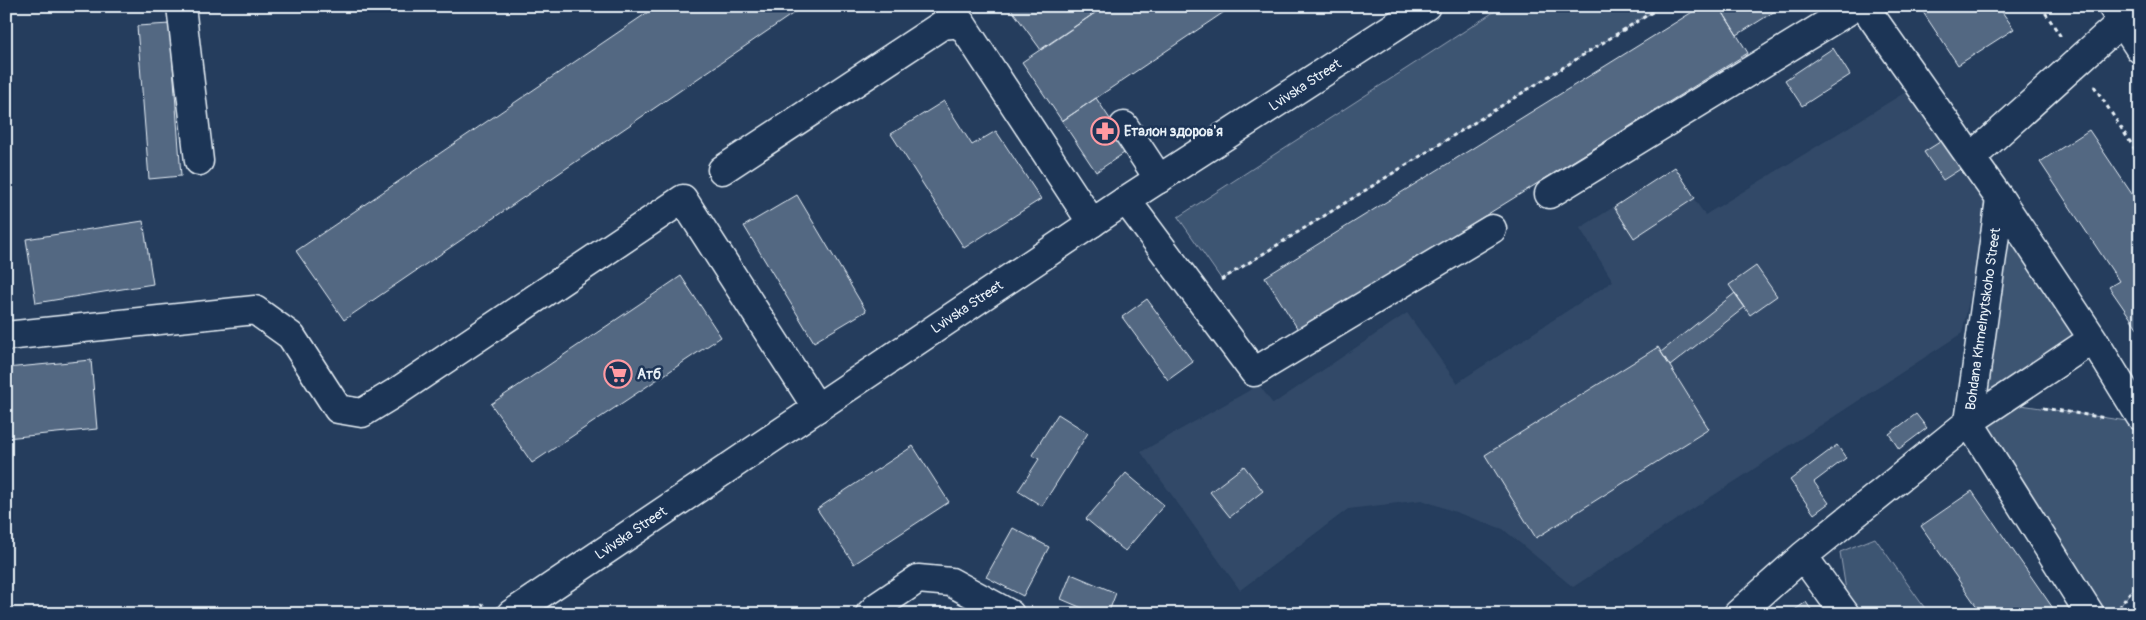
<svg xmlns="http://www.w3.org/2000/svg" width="2146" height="620" viewBox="0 0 2146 620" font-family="Pangolin,sans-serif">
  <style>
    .built { fill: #334a68 }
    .green { fill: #3e5472; stroke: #93a2b5 }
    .building { fill: #536782; stroke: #e8f1f8 }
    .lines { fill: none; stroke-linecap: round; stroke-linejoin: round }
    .minor-casing { stroke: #e8f1f8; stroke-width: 31 }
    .major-casing { stroke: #e8f1f8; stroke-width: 31 }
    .path { stroke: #e8f1f8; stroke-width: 3; stroke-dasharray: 4 4; stroke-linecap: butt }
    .minor { stroke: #1d3557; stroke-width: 28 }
    .major { stroke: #1d3557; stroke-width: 28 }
    .labels { text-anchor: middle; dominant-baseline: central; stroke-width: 5; stroke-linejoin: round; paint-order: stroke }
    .street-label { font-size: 14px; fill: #e8f1f8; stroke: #1d3557 }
    .poi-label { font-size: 14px; font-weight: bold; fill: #e8f1f8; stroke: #1d3557; text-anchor: start }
  </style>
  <rect width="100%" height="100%" fill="#253d5d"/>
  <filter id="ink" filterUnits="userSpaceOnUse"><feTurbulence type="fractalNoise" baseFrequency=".02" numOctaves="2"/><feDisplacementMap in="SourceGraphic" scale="10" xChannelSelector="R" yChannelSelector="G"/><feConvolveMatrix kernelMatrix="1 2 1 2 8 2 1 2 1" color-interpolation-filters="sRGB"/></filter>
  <g filter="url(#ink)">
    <path class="built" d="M1909 90 1989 207 1962 333 1573 587 1503 529 1422 500 1348 509 1240 590 1141 452 1259 385 1273 404 1407 313 1457 383 1613 281 1580 228 1674 170 1705 215Z"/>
    <path class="green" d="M1503 6H1662L1222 280 1178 217Z
      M2000 199 2093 339 2001 402 2140 423V585L2131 591 2115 614H2090L1969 422Z
      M1875 538 1929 614H1856L1848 603 1840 552Z"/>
    <path class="building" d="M657 6H804L344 320 296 251Z
      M1009 6H1105L1041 50Z
      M1105 6H1233L1062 121 1022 62Z
      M1702 6H1719L1748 53 1299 331 1265 277Z
      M1719 6H1783L1737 35Z
      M1919 6H1998L2014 29 1958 65Z
      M170 24 181 176 149 179 137 26Z
      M1833 48 1850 75 1802 106 1785 80Z
      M1096 98 1130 149 1096 172 1062 121Z
      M944 101 972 145 996 131 1041 199 964 248 891 134Z
      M2089 130 2140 206V332L2109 287 2119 281 2040 162Z
      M1943 140 1962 168 1943 180 1924 152Z
      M1675 167 1695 198 1634 238 1614 207Z
      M797 195 866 311 814 342 744 226Z
      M143 221 153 284 36 303 26 239Z
      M1756 266 1777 296 1750 315 1729 285Z
      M681 276 721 337 532 463 491 404Z
      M1735 293 1745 307 1670 366 1661 352Z
      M1147 299 1193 362 1168 380 1122 317Z
      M1658 347 1709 429 1536 538 1485 455Z
      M91 360 97 429 6 438V368Z
      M1058 414 1088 433 1042 506 1018 491 1039 459 1032 455Z
      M1916 414 1927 428 1899 449 1889 434Z
      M1837 445 1846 458 1814 482 1829 503 1814 514 1790 480Z
      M913 446 949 502 854 564 817 509Z
      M1244 466 1263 491 1230 517 1210 492Z
      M1126 473 1164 505 1125 551 1086 519Z
      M1972 491 2057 614H1982L1921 526Z
      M1013 528 1049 547 1023 596 986 577Z
      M1071 574 1116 593 1108 614H1096L1061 599Z
      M1806 602 1814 614H1789Z"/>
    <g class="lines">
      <g class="minor-casing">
        <path id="minor" d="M181 6 199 161
          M1864 6 1971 158
          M2112 6 2140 49
          M1124 126 1159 179
          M722 170 942 25 961 23 1092 223
          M1549 194 1856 6
          M2000 199 2093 339 2140 416
          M1126 200 1254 372 1492 229
          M6 336 255 310 291 336 338 409 362 413 398 391 683 199 817 408
          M1969 422 2000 199 1971 158 2139 6
          M1969 422 2090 614
          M1803 556 1845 614
          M870 614 878 606 918 579 951 582 1010 614
          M1738 614 1803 556 1969 422 2093 339"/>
      </g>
      <g class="major-casing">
        <path id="major" d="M511 614 1126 200 1426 6"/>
      </g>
      <path class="path" d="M2041 6 2061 37
        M2094 86 2140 157
        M1221 280 1662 6
        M2043 408 2106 418
        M2119 608 2131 591 2140 585
        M468 614 484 604"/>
      <use href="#minor" class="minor"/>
      <use href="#major" class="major"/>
    </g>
  </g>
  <defs>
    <g id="pharmacy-ring" transform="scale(1.4375)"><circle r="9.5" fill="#1d3557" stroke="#ff9aa2" stroke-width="1.5"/><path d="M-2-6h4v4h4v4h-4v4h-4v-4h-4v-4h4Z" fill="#ff9aa2"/></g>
    <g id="supermarket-ring" transform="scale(1.4375)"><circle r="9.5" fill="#1d3557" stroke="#ff9aa2" stroke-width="1.5"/><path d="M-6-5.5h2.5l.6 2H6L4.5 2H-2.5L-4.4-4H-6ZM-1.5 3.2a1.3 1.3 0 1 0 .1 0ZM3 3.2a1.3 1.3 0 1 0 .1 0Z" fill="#ff9aa2"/></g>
  </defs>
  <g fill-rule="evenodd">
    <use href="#pharmacy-ring" x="1105" y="131"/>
    <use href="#supermarket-ring" x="618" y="374"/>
  </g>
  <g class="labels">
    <g class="street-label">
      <text transform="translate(1305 85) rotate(-33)">Lvivska Street</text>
      <text transform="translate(967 307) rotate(-34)">Lvivska Street</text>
      <text transform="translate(1983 319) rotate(-82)">Bohdana Khmelnytskoho Street</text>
      <text transform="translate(631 533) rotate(-34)">Lvivska Street</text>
    </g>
    <g class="poi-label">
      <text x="1124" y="131">Еталон здоров'я</text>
      <text x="637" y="374">Атб</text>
    </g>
  </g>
  <rect width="2146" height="620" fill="none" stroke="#1d3557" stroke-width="25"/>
  <rect x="12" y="12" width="2121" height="595" fill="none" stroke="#e8f1f8" stroke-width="2" filter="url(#ink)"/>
</svg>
